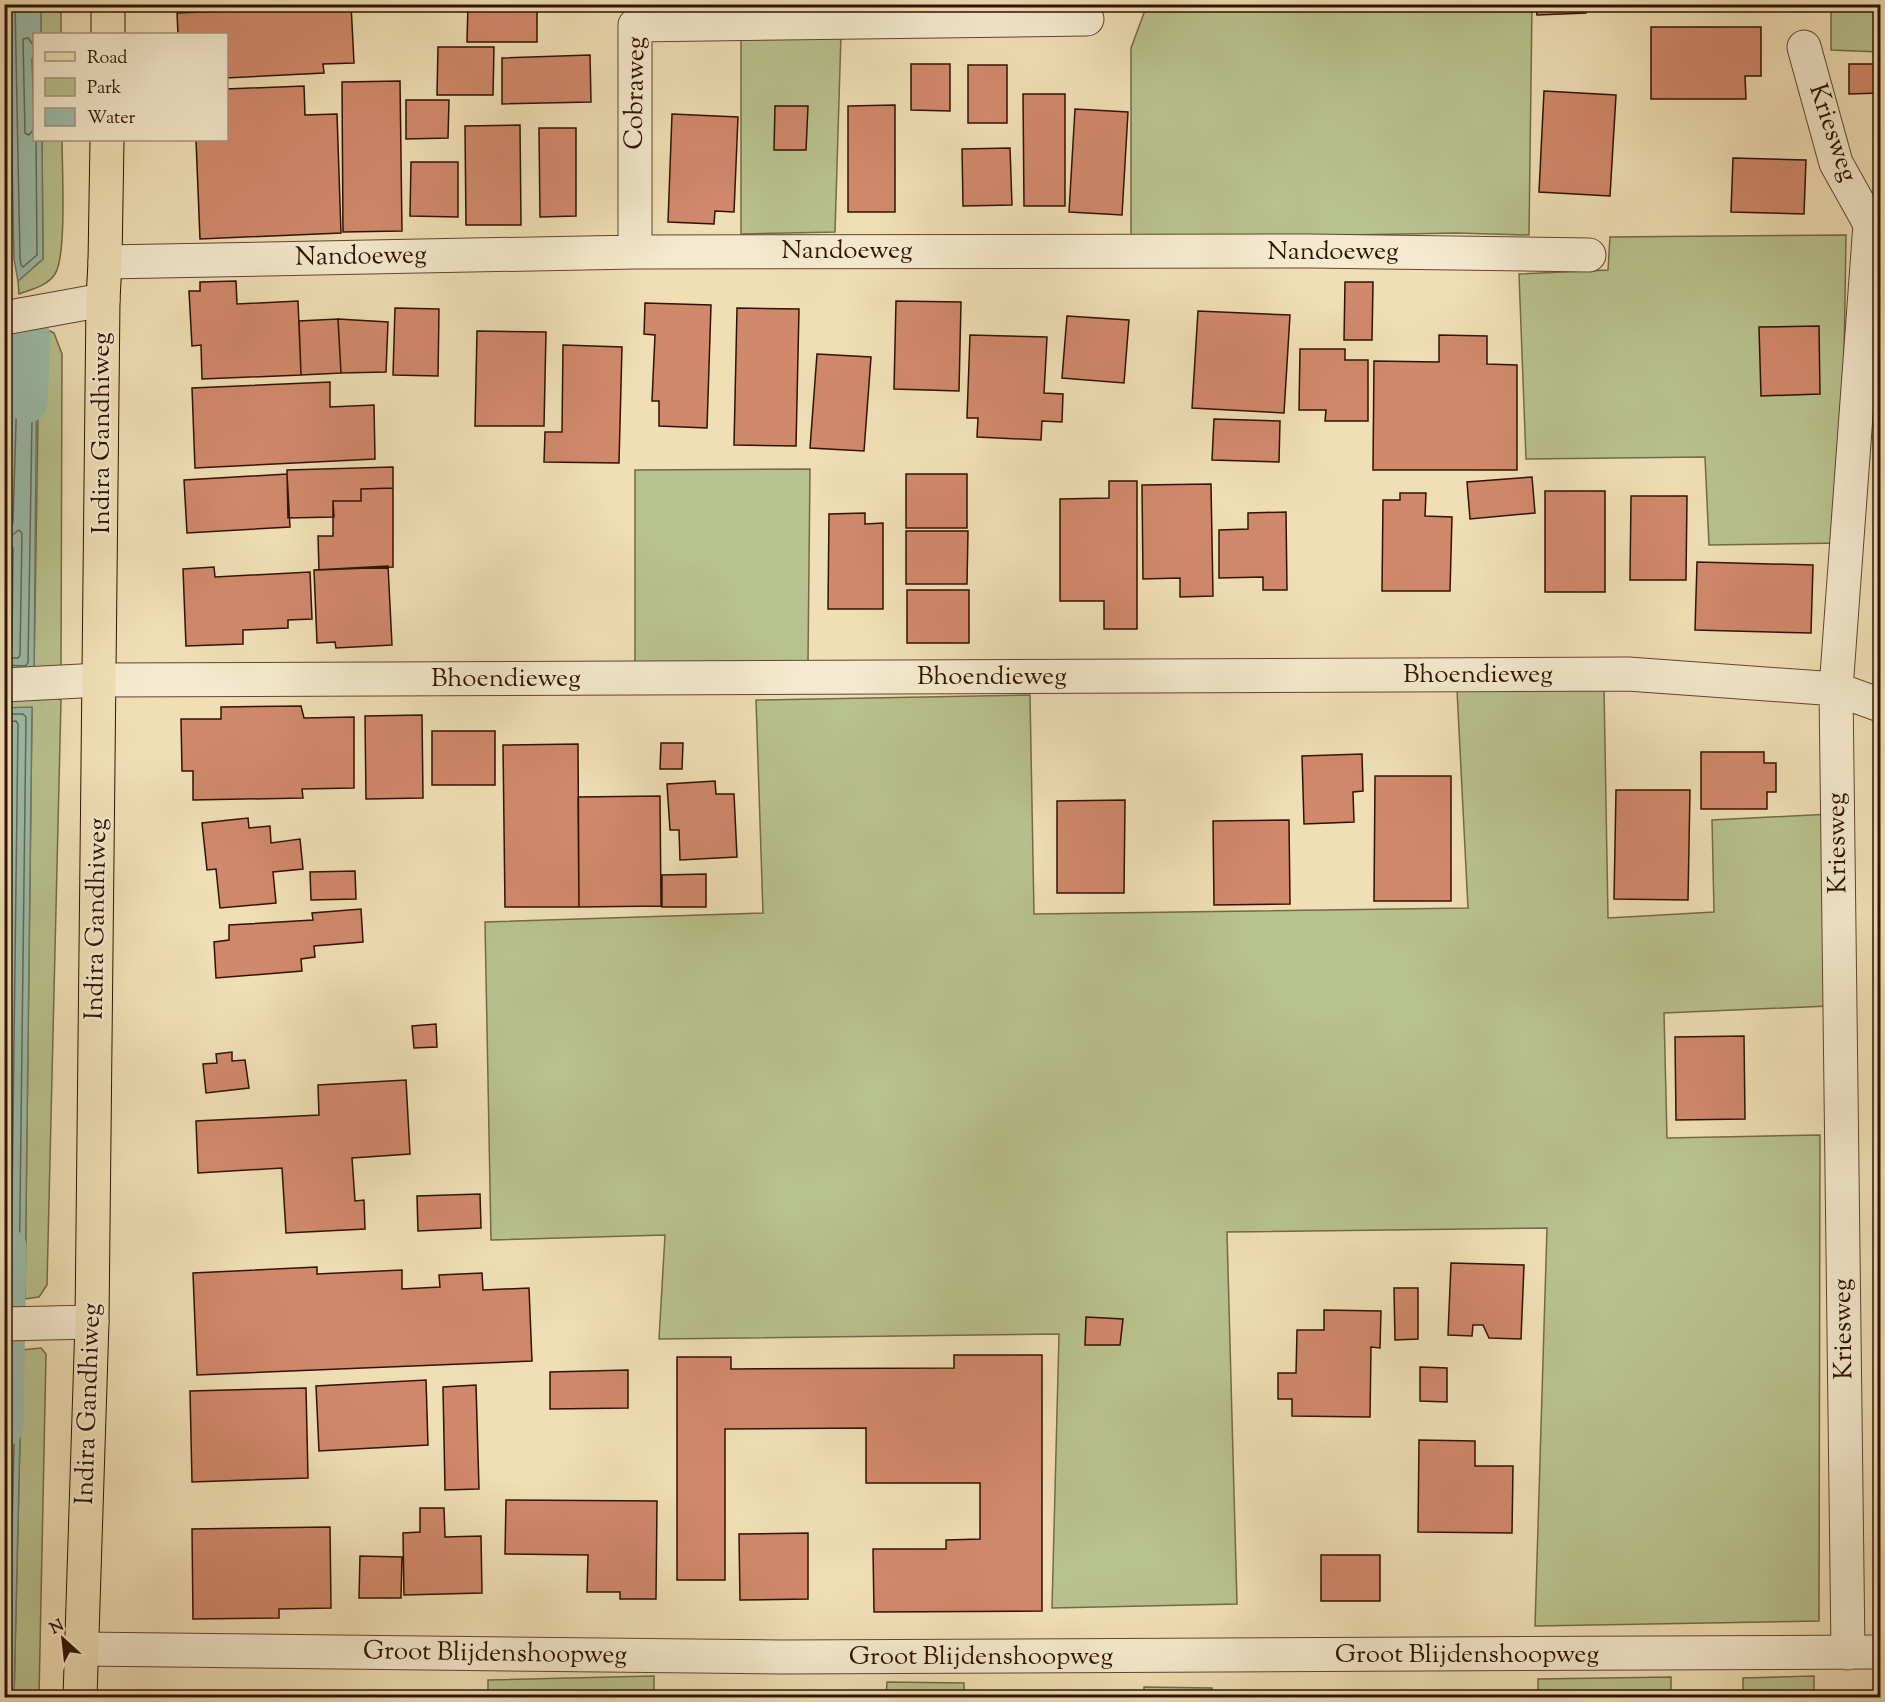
<svg xmlns="http://www.w3.org/2000/svg" width="1885" height="1702" viewBox="0 0 1885 1702" font-family="'Sorts Mill Goudy',serif">
  <style>
    .green { fill: #b8c28e; stroke: #746a47; stroke-width: 1.5 }
    .water { fill: #9bbdaa; stroke: #707966; stroke-width: 1.5 }
    .lines { fill: none; stroke-linecap: round; stroke-linejoin: round }
    .shore { stroke: #666855; stroke-width: 1.5 }
    .canal { stroke: #9bbdaa; stroke-width: 39 }
    .building { fill: #d1896c; stroke: #301200; stroke-width: 1.5 }
    .minor-casing { stroke: #60452d; stroke-width: 35 }
    .major-casing { stroke: #301200; stroke-width: 35 }
    .minor { stroke: #f5eacf; stroke-width: 33 }
    .major { stroke: #f0dfb5; stroke-width: 33 }
    .labels { text-anchor: middle; dominant-baseline: central; stroke-width: 4.5; stroke-linejoin: round; paint-order: stroke }
    .street-label { font-size: 26px; fill: #301200; stroke: #f5eacf }
  </style>
  <rect width="100%" height="100%" fill="#f0dfb5"/>
  <filter id="stains"><feTurbulence type="fractalNoise" baseFrequency=".00333" numOctaves="4"/><feColorMatrix values="0 0 0 0 .2 0 0 0 0 .09 0 0 0 0 .02 0 0 0 .5 -.17"/></filter>
  <radialGradient id="worn" r=".72"><stop offset=".6" stop-color="#630" stop-opacity="0"/><stop offset="1" stop-color="#630" stop-opacity=".3"/></radialGradient>
  <path class="green" d="M41 5H61V34H41Z
    M1147 5H1532L1529 235 1456 233 1131 239V48Z
    M1831 5H1880V52L1831 50Z
    M741 34H841L835 232 741 234Z
    M42 140H62C62 166 67 255 55 274 47 286 32 289 19 294L18 281 43 259Z
    M1846 235 1841 543 1709 545 1705 457 1526 459 1519 274 1608 270 1610 237Z
    M42 327 54 333 62 354 61 668 34 672 39 355 37 348 12 351 5 633V340L21 328Z
    M810 469 808 662 635 664V470Z
    M1604 689 1608 918 1714 912 1712 820 1831 814 1829 1006 1664 1013 1667 1138 1820 1135 1819 1621 1535 1626 1547 1228 1227 1232 1237 1604 1052 1608 1059 1334 659 1339 665 1235 491 1240 485 922 763 913 756 700 1030 695 1034 914 1468 908 1457 690Z
    M4 695H50L61 700 47 1285 39 1297 25 1299 32 708H5Z
    M41 1348 46 1354 39 1697 14 1698 22 1350Z
    M654 1676V1697H488V1680Z
    M1814 1676V1697H1743V1678Z
    M1671 1677V1697H1538V1679Z
    M887 1682 964 1683V1697H886Z
    M1144 1687 1212 1688V1697H1144Z"/>
  <path class="water" d="M9 5H41V34H34V140H42L43 259 18 281 14 259Z
    M37 348 34 672 5 671 12 350Z
    M32 707 25 1299H5L4 708Z
    M5 1350H22L14 1698 4 1697Z"/>
  <g class="lines">
    <path class="shore" d="M15 4 20 258 21 265 23 267 37 255 36 140
      M34 46 28 38 23 39 25 133 29 135 34 129
      M34 56 32 59 34 117
      M4 529 10 527 13 522 18 358 20 356 30 355 33 358 28 663 25 666 4 665
      M4 536 12 535 19 530 22 533 20 655 18 658H4
      M4 545H11L13 548 12 646 10 649H4
      M4 714H23L26 717 19 1290 16 1293H4
      M4 722 16 721 18 724 11 1283 10 1286H4
      M4 731 9 734 4 1112
      M4 1356H14L16 1359 8 1698
      M4 1364 8 1367 4 1522"/>
    <path class="canal" d="M28 403 31 337
      M4 1427 7 1247"/>
  </g>
  <path class="building" d="M252 4H351L354 63 323 64 324 73 226 78V34H178L177 13 252 10Z
    M468 4H537V42H467Z
    M1536 4H1586V13L1537 15Z
    M1651 27H1761V76H1745L1746 99H1651Z
    M438 47H494L493 95H437Z
    M590 55 591 102 502 104V58Z
    M911 64H950V111L911 110Z
    M1849 64H1880V93L1849 94Z
    M968 65H1007V123H968Z
    M400 81 402 231 343 232 342 82Z
    M304 86 305 115 337 114 341 233 200 239 196 140H226V89Z
    M1544 91 1616 95 1610 196 1539 192Z
    M1023 94H1065V206H1024Z
    M406 100H449L448 138 406 139Z
    M895 105V212H848V106Z
    M775 106H808L806 150H774Z
    M1075 109 1128 112 1122 215 1069 212Z
    M672 114 738 117 734 212 715 211 714 224 668 222Z
    M520 125 521 225H466L465 126Z
    M539 128H576V216L540 217Z
    M1010 148 1012 205 963 206 962 149Z
    M1733 158 1806 160 1804 214 1731 212Z
    M411 162H458V217L410 216Z
    M236 281 237 304 298 301 301 375 202 379 201 345 192 346 189 291H200V282Z
    M1345 282H1373L1372 340H1344Z
    M896 301 961 302 959 391 894 389Z
    M645 303 711 305 707 428 659 426V401H652L655 335 644 334Z
    M395 308 439 309 438 376 393 375Z
    M737 308 799 309 796 446 734 445Z
    M1198 311 1290 315 1284 413 1192 408Z
    M1067 316 1129 320 1124 383 1062 378Z
    M338 319 341 373 301 375 299 321Z
    M338 319 388 322 386 372 341 373Z
    M1819 326 1820 394 1761 396 1759 327Z
    M477 331 546 332 544 426H475Z
    M970 335 1047 337 1044 393 1063 394 1062 422 1042 421 1041 440 977 437 978 418H967Z
    M1439 335 1487 336V364L1517 365V470H1373L1374 361 1439 362Z
    M563 345 622 347 619 463 544 462 545 432H562Z
    M1300 349H1345V360H1368V421H1325L1326 410H1299Z
    M817 354 871 357 864 451 810 448Z
    M330 382V407L374 405 375 459 195 468 192 388Z
    M1214 419 1280 421 1279 462 1212 460Z
    M393 467V488L361 489V501H333L334 517 288 518 287 470Z
    M287 474 290 527 187 533 184 480Z
    M906 474H967V528H906Z
    M1532 477 1535 513 1470 519 1467 482Z
    M1109 481H1137V629H1104V601H1060V499L1109 498Z
    M1211 484 1213 596 1180 597V578L1143 579 1142 485Z
    M393 488V567L319 570 318 536H333V501H361V489Z
    M1545 491H1605V592H1545Z
    M1400 493H1426L1425 516 1452 517 1450 591H1382L1383 500H1400Z
    M1631 496H1687L1686 580H1630Z
    M1286 512 1287 590H1263V577L1219 578V530L1248 529V513Z
    M865 513V524L883 523V609H828L829 514Z
    M906 531H968L967 584H906Z
    M1697 562 1813 565 1811 633 1695 630Z
    M388 566 392 645 336 648 335 642 317 643 314 570Z
    M214 567 215 577 310 572 312 619 288 620V628L243 630V644L186 646 183 569Z
    M907 590H969V643H907Z
    M301 706 304 718 354 717V788L302 789 303 798 193 800V771H182L181 719H221V707Z
    M422 715 423 798 366 799 365 716Z
    M432 731H495V785H432Z
    M661 743H683L682 769H660Z
    M578 744 579 907H505L503 745Z
    M1701 752H1764V763H1776V792H1767V809H1701Z
    M1362 754 1363 791 1353 792 1354 822 1304 824 1302 756Z
    M1375 776H1451V901H1374Z
    M715 781 716 794H734L737 857 680 860 679 830H670L667 784Z
    M1616 790H1690L1688 900 1614 899Z
    M660 796 661 906 579 907 578 797Z
    M1125 800 1124 893H1057V801Z
    M248 818 249 828 270 826 271 843 300 839 303 869 273 872 276 903 220 908 216 869 207 870 202 823Z
    M1289 820 1290 904 1214 905 1213 821Z
    M355 871 356 899 311 900 310 872Z
    M706 874V907H662V875Z
    M361 909 363 942 314 946 315 957 301 959 302 971 216 978 214 942 229 940V925L313 920 312 913Z
    M436 1024 437 1047 414 1048 412 1026Z
    M1744 1036 1745 1119 1676 1120 1675 1037Z
    M232 1052V1061L245 1060 249 1088 206 1093 203 1064 217 1063 216 1054Z
    M406 1080 410 1154 352 1158 355 1201 364 1200 365 1229 286 1233 282 1168 198 1173 196 1121 319 1115 318 1085Z
    M480 1194 481 1228 418 1231 417 1196Z
    M1451 1263 1524 1265 1521 1339 1489 1338 1483 1325H1473L1472 1336 1448 1335Z
    M317 1267V1274L402 1270V1289L440 1287 439 1275 482 1273 483 1290 529 1288 532 1361 197 1375 193 1273Z
    M1394 1288H1418V1339L1395 1340Z
    M1324 1310 1381 1311 1380 1348 1371 1347 1370 1417 1292 1416V1399H1278V1373H1296L1297 1330H1324Z
    M1086 1317 1123 1319 1120 1345H1085Z
    M954 1355H1042V1611L874 1612 873 1549H946V1540L980 1539V1483H866V1428L725 1429V1580H677V1357H731V1369L954 1368Z
    M1420 1367 1447 1368V1402L1420 1401Z
    M628 1370V1408L550 1409V1372Z
    M426 1380 428 1445 319 1451 316 1386Z
    M476 1385 479 1489 445 1490 443 1387Z
    M306 1388 308 1478 192 1482 190 1391Z
    M1419 1440 1475 1441V1466H1513L1512 1533 1418 1532Z
    M506 1500 657 1501 656 1599H620V1592H587L588 1555 505 1554Z
    M420 1508H444L445 1537 481 1536 482 1593 404 1595 403 1533 420 1532Z
    M330 1527 331 1608 279 1609V1618L193 1619 192 1529Z
    M808 1533V1599L740 1600 739 1534Z
    M1321 1555H1380V1601H1321Z
    M360 1556 402 1557 401 1598H359Z"/>
  <g class="lines">
    <g class="minor-casing">
      <path id="minor" d="M1804 47 1836 163 1870 224 1836 689 1848 1653
        M635 252V25L1087 19
        M105 262 635 252 1310 251 1589 255
        M4 318 103 300
        M4 685 100 680 1628 674 1836 689 1880 705
        M4 1324 92 1322
        M81 1649 781 1657 1880 1652"/>
    </g>
    <g class="major-casing">
      <path id="major" d="M108 34V4
        M80 1698 92 1322 103 300 105 262 107 140"/>
    </g>
    <use href="#minor" class="minor"/>
    <use href="#major" class="major"/>
  </g>
  <g class="labels">
    <g class="street-label">
      <text transform="translate(636 93) rotate(-89)">Cobraweg</text>
      <text transform="translate(1832 133) rotate(71)">Kriesweg</text>
      <text x="847" y="251">Nandoeweg</text>
      <text x="1333" y="252">Nandoeweg</text>
      <text transform="translate(361 257) rotate(-1)">Nandoeweg</text>
      <text transform="translate(102 433) rotate(-90)">Indira Gandhiweg</text>
      <text x="1478" y="675">Bhoendieweg</text>
      <text x="992" y="677">Bhoendieweg</text>
      <text x="506" y="679">Bhoendieweg</text>
      <text transform="translate(1838 843) rotate(-91)">Kriesweg</text>
      <text transform="translate(97 919) rotate(-89)">Indira Gandhiweg</text>
      <text transform="translate(1844 1329) rotate(-91)">Kriesweg</text>
      <text transform="translate(89 1404) rotate(-88)">Indira Gandhiweg</text>
      <text transform="translate(495 1654) rotate(1)">Groot Blijdenshoopweg</text>
      <text x="1467" y="1655">Groot Blijdenshoopweg</text>
      <text x="981" y="1657">Groot Blijdenshoopweg</text>
    </g>
  </g>
  <rect width="1885" height="1702" fill="none" stroke="#f0dfb5" stroke-width="24"/>
  <rect x="6" y="6" width="1873" height="1690" fill="none" stroke="#301200" stroke-width="3"/>
  <rect x="12" y="12" width="1861" height="1678" fill="none" stroke="#301200" stroke-width="1.5"/>
  <rect x="33" y="33" width="195" height="108" fill="#f5eacf" stroke="#a6947c" stroke-width="1.5"/>
  <rect x="45" y="52" width="30" height="9" fill="#f0dfb5" stroke="#a6947c" stroke-width="1.5"/>
  <text x="87" y="63" font-size="18" fill="#301200">Road</text>
  <rect x="45" y="78" width="30" height="18" fill="#b8c28e" stroke="#a6947c" stroke-width="1.5"/>
  <text x="87" y="93" font-size="18" fill="#301200">Park</text>
  <rect x="45" y="108" width="30" height="18" fill="#9bbdaa" stroke="#a6947c" stroke-width="1.5"/>
  <text x="87" y="123" font-size="18" fill="#301200">Water</text>
  <g transform="translate(63 1639) rotate(333)" stroke="#f5eacf" stroke-width="4.5" paint-order="stroke">
  <path d="M0-4.5L10 22L0 15L-10 22Z" fill="#301200"/>
  <text y="-9" font-size="16" font-weight="bold" text-anchor="middle" fill="#301200">N</text>
  </g>
  <rect width="100%" height="100%" filter="url(#stains)"/>
  <rect width="100%" height="100%" fill="url(#worn)"/>
</svg>
